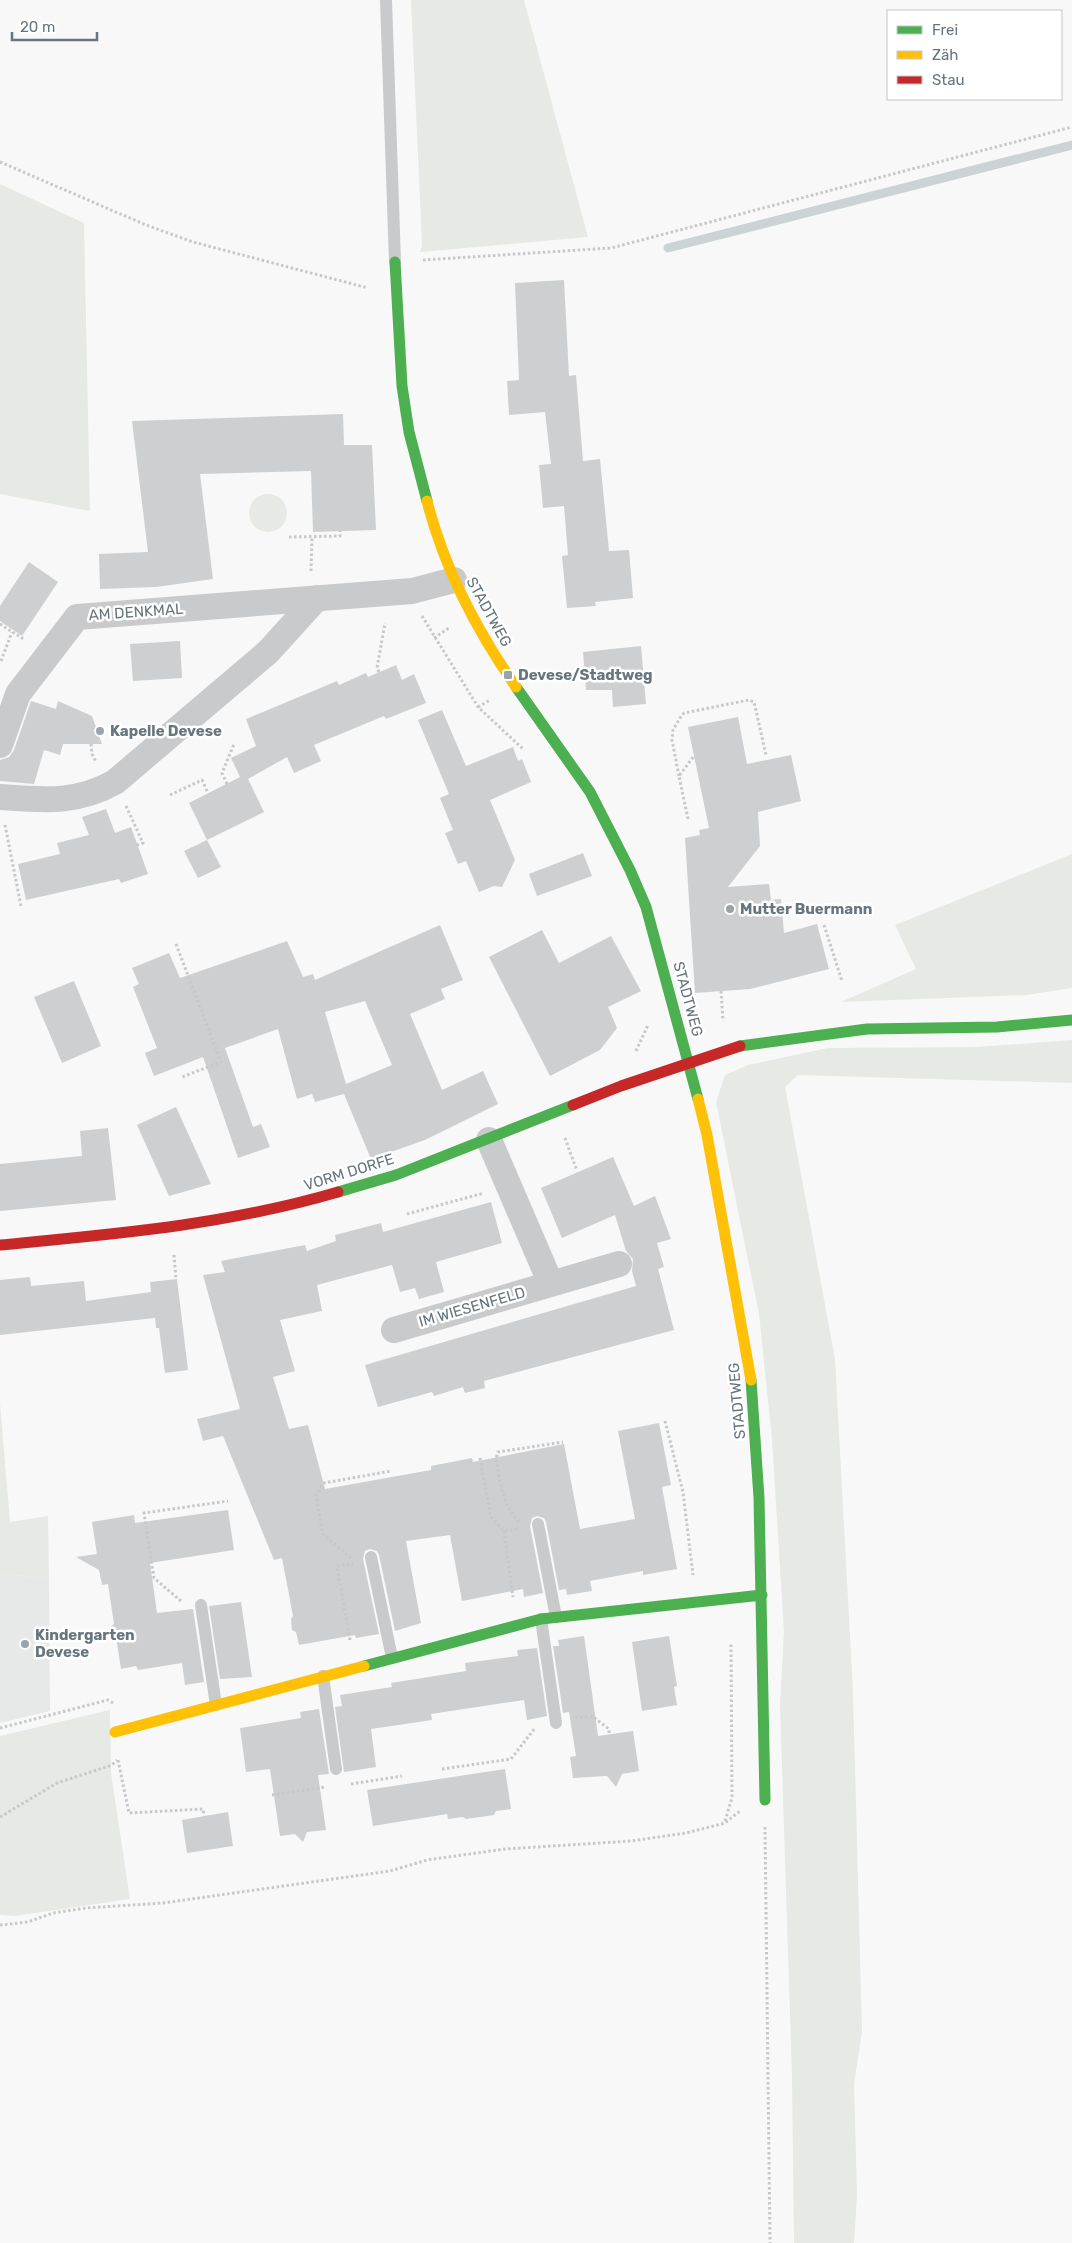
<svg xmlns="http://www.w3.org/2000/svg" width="1072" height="2243" viewBox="0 0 1072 2243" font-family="Rubik,sans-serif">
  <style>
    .built { fill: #e7e8e8 }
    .green { fill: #e7e9e5 }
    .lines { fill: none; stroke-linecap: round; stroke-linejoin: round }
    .stream { stroke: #cbd3d5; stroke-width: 9 }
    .building { fill: #cdcfd0; fill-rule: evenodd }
    .path { stroke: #c7c8c9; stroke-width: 3; stroke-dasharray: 2.5 2.5; stroke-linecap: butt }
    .lane { stroke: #c9cacb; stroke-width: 12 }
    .street { stroke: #c9cacb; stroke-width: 26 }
    .fast { stroke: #4caf50; stroke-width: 11 }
    .slow { stroke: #ffc107; stroke-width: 11 }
    .jam { stroke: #c62828; stroke-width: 11 }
    .poi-dot { fill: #99a3a9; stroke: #fff; stroke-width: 2 }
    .labels { text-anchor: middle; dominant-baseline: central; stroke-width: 5; stroke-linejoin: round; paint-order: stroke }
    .street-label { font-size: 15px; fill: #66757e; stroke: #fff }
    .poi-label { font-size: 15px; font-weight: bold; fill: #66757e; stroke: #fff; text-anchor: start }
  </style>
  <rect width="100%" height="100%" fill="#f8f8f8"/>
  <path class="built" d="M0 1574 49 1578 50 1711 0 1723Z"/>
  <path class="green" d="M411 0H524L588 237 420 252 422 245Z
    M0 184 84 223 90 511 0 494Z
    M249 513a19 19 0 1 1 38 0a19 19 0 1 1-38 0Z
    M1072 854V988L1027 995 841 1002 916 969 895 925Z
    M1072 1040V1083L798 1075 785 1087 835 1359 853 1691 862 2032 854 2084 857 2195 854 2243H794L792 2077 780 1705 784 1632 772 1439 759 1314 716 1102 725 1075 748 1065 828 1048 977 1047Z
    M0 1403 10 1522 48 1516 49 1578 0 1574Z
    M110 1710 111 1773 130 1899 15 1916 0 1915V1736Z"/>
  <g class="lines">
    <path class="stream" d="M668 248 1072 145"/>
  </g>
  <path class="building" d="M564 280 569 376 576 375 583 461 600 459 609 551 629 550 633 598 595 602 596 606 567 608 562 556 568 555 564 506 543 508 539 465 551 464 545 412 509 415 507 381 519 380 515 283Z
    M343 414 344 445H372L376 530 313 532 311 471 200 474 213 579 156 587 100 589 99 554 148 552 132 421Z
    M29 562 58 582 22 636 0 621V606Z
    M180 641 182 678 133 681 130 644Z
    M641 646 646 704 613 707 612 690H586L583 652Z
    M396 665 402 680 414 674 426 703 386 719 384 716 314 745 321 761 294 773 287 757 248 779 264 812 207 840 189 803 240 777 231 758 256 746 246 719 337 681 339 685 366 673 368 677Z
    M31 701 56 709 58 701 92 716 102 744H63L60 755 44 750 34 784 0 781V760L9 757 14 750Z
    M442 710 466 766 513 747 518 761 522 759 531 782 490 800 515 860 502 887 494 886 479 892 466 861 458 864 445 833 453 830 440 798 449 794 418 720Z
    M738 717 747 764 791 755 801 801 758 812 760 846 728 887 769 884 771 900 781 899 784 933 817 924 829 969 750 989 695 993 685 838 700 835 699 830 709 828 688 727Z
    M106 809 115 833 131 827 148 874 121 883 119 879 26 900 18 864 60 854 57 843 89 835 82 817Z
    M207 840 221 867 198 878 184 851Z
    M583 853 592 876 537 896 529 874Z
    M440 925 463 980 441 989 445 999 410 1014 442 1090 483 1071 498 1104 425 1140 371 1159 344 1094 315 1102 312 1094 297 1099 278 1029 225 1048 253 1127 261 1124 270 1147 238 1158 203 1057 154 1076 145 1053 157 1048 133 987 139 984 132 968 169 953 180 978 287 941 303 977 313 974 315 980ZM365 1001 392 1065 346 1084 325 1012Z
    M542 930 559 963 611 936 641 991 608 1007 617 1028 600 1050 550 1076 489 957Z
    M74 981 101 1046 62 1063 34 997Z
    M176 1107 211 1184 169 1196 137 1125Z
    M108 1128 116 1200 0 1211V1164L82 1156 80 1131Z
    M613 1157 634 1206 655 1196 671 1239 657 1243 664 1267 658 1269 674 1330 484 1381 485 1388 465 1393 463 1387 434 1396 432 1392 378 1407 365 1365 636 1286 632 1271 633 1259 626 1251 615 1215 562 1238 541 1188Z
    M491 1202 502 1243 436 1262 444 1292 419 1299 415 1288 400 1292 392 1265 317 1285 322 1311 280 1320 295 1371 273 1377 289 1429 308 1425 325 1489 431 1470V1466L472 1458 473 1462 564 1444 580 1529 635 1519 618 1431 659 1423 671 1485 662 1487 677 1569 643 1575V1571L590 1581 592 1591 567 1595 566 1589 559 1590 546 1522 544 1518 537 1516 532 1518 530 1526 543 1593 524 1597 523 1589 462 1601 450 1535 406 1541 421 1623 395 1631 379 1555 377 1551 370 1549 365 1551 363 1559 379 1634 356 1638 355 1635 299 1645 296 1632 292 1630 291 1619 293 1616 282 1558 274 1560 223 1436 203 1441 197 1419 240 1409 203 1275 225 1272 221 1261 305 1245 307 1251 336 1241 335 1235 381 1223 383 1232Z
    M30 1277 31 1286 84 1281 86 1301 151 1292 150 1282 177 1279 188 1370 165 1373 159 1328H156L155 1318 0 1335V1280Z
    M228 1510 234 1550 150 1563 157 1613 193 1609 204 1682 185 1685 182 1663 138 1670 136 1666 121 1669 116 1637 105 1632 114 1624 108 1584 102 1585 99 1570 76 1557 97 1554 92 1522 134 1515 135 1523Z
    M241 1602 252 1677 220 1679 209 1606Z
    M584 1636 598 1736 633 1731 639 1771 622 1774 616 1787 607 1776 573 1778 570 1757 576 1756 569 1712 563 1713 553 1646H559L558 1640Z
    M669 1636 677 1686 674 1687 677 1705 642 1711 632 1642Z
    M537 1648 547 1716 527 1720 524 1700 431 1714 432 1720 371 1729 376 1767 344 1772 335 1707 342 1706 340 1695 392 1687 391 1683 466 1671 465 1663 518 1656 517 1650Z
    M319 1709 329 1774 318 1775 326 1830 307 1832 303 1842 295 1834 280 1836 270 1769 246 1772 240 1728 301 1718 300 1712Z
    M505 1769 511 1809 496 1811 494 1815 466 1819 463 1817 448 1819 447 1814 373 1826 367 1790Z
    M228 1812 233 1846 187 1853 182 1820Z"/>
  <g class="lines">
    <path class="path" d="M0 162 146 225 193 242 368 288
      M423 260 611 248 1072 127
      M289 537 340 536V531
      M311 571 312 537
      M422 616 478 707 523 749
      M0 624 25 640
      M434 638 449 628
      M1 661 12 632
      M379 672 377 668 385 623
      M478 707 490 700
      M91 744 92 754 96 762
      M679 776 672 740 673 730 680 718 684 713 749 700 754 702 755 706 766 755
      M227 784 222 773 234 744
      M170 795 202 780 208 793
      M126 806 143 843 137 845
      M688 819 679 776 694 756
      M5 825 21 906
      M824 925 842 981
      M176 944 221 1062 182 1077
      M721 991 723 1021
      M636 1051 648 1025
      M565 1138 577 1171
      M407 1214 484 1193
      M174 1255 176 1279
      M665 1421 683 1492 693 1575
      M480 1458 491 1517 504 1531 519 1529
      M519 1522C502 1505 500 1481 496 1459L498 1452 563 1442
      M504 1531 513 1597
      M351 1558 323 1534 316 1495 324 1483 391 1471
      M181 1601 154 1578 144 1513 228 1501
      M350 1640 337 1566 353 1564
      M575 1718 592 1716 609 1729V1735
      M0 1728 108 1700 113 1703
      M118 1760 129 1813 203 1809 204 1816
      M442 1769 511 1759 535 1728
      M351 1784 402 1776
      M272 1795 325 1787
      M0 1817 57 1783 112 1765 117 1760
      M725 1821 732 1798 731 1643
      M765 1827 770 2243
      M0 1925 28 1922 53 1913 86 1908 163 1903 390 1871 427 1860 505 1849 631 1841 686 1833 725 1823 741 1810"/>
    <path class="lane" d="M386 0 395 262
      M538 1524 556 1617
      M371 1557 392 1658
      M201 1605 216 1705
      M541 1619 556 1723
      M323 1676 336 1769"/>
    <path class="street" d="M0 745 18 694 77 617 412 591 454 580
      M0 797C43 800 76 804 115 782L268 652 317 598
      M489 1140 551 1284
      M394 1330 619 1264"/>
    <path class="fast" d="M395 262 402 386 409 432 427 501
      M516 687 590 792 630 870 646 907 698 1099
      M740 1046 867 1029 997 1027 1072 1020
      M338 1192 396 1175 573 1105
      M751 1380 759 1498 765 1800
      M364 1666 541 1619 762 1595"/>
    <path class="slow" d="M427 501C444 568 477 631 516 687
      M698 1099 707 1135 751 1380
      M115 1732 364 1666"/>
    <path class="jam" d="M573 1105 621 1086 740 1046
      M0 1245C115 1234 226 1225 338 1192"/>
  </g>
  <g class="poi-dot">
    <rect x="503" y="670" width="10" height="10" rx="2.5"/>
    <circle cx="100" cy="731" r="5"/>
    <circle cx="730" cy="909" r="5"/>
    <circle cx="25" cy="1644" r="5"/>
  </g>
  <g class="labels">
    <g class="street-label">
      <text transform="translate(136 612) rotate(-4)">AM DENKMAL</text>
      <text transform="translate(489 612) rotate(61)">STADTWEG</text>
      <text transform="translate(688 999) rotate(75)">STADTWEG</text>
      <text transform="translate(349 1172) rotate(-17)">VORM DORFE</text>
      <text transform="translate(472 1307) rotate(-16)">IM WIESENFELD</text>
      <text transform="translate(737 1401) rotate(-95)">STADTWEG</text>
    </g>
    <g class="poi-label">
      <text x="518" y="675">Devese/Stadtweg</text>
      <text x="110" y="731">Kapelle Devese</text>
      <text x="740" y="909">Mutter Buermann</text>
      <text x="35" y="1635">Kindergarten<tspan x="35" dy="17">Devese</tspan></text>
    </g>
  </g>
  <rect x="887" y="10" width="175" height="90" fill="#ffffff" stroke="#c2c8cb"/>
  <rect x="897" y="26" width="25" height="8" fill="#4caf50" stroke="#c2c8cb"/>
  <text x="932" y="35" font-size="15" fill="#66757e">Frei</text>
  <rect x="897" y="51" width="25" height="8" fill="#ffc107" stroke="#c2c8cb"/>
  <text x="932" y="60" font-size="15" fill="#66757e">Zäh</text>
  <rect x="897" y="76" width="25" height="8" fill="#c62828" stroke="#c2c8cb"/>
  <text x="932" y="85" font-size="15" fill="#66757e">Stau</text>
  <path d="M12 32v8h85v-8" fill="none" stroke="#66757e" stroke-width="2.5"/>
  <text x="20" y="32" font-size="15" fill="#66757e" stroke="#ffffff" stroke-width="4" paint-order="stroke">20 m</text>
</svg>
